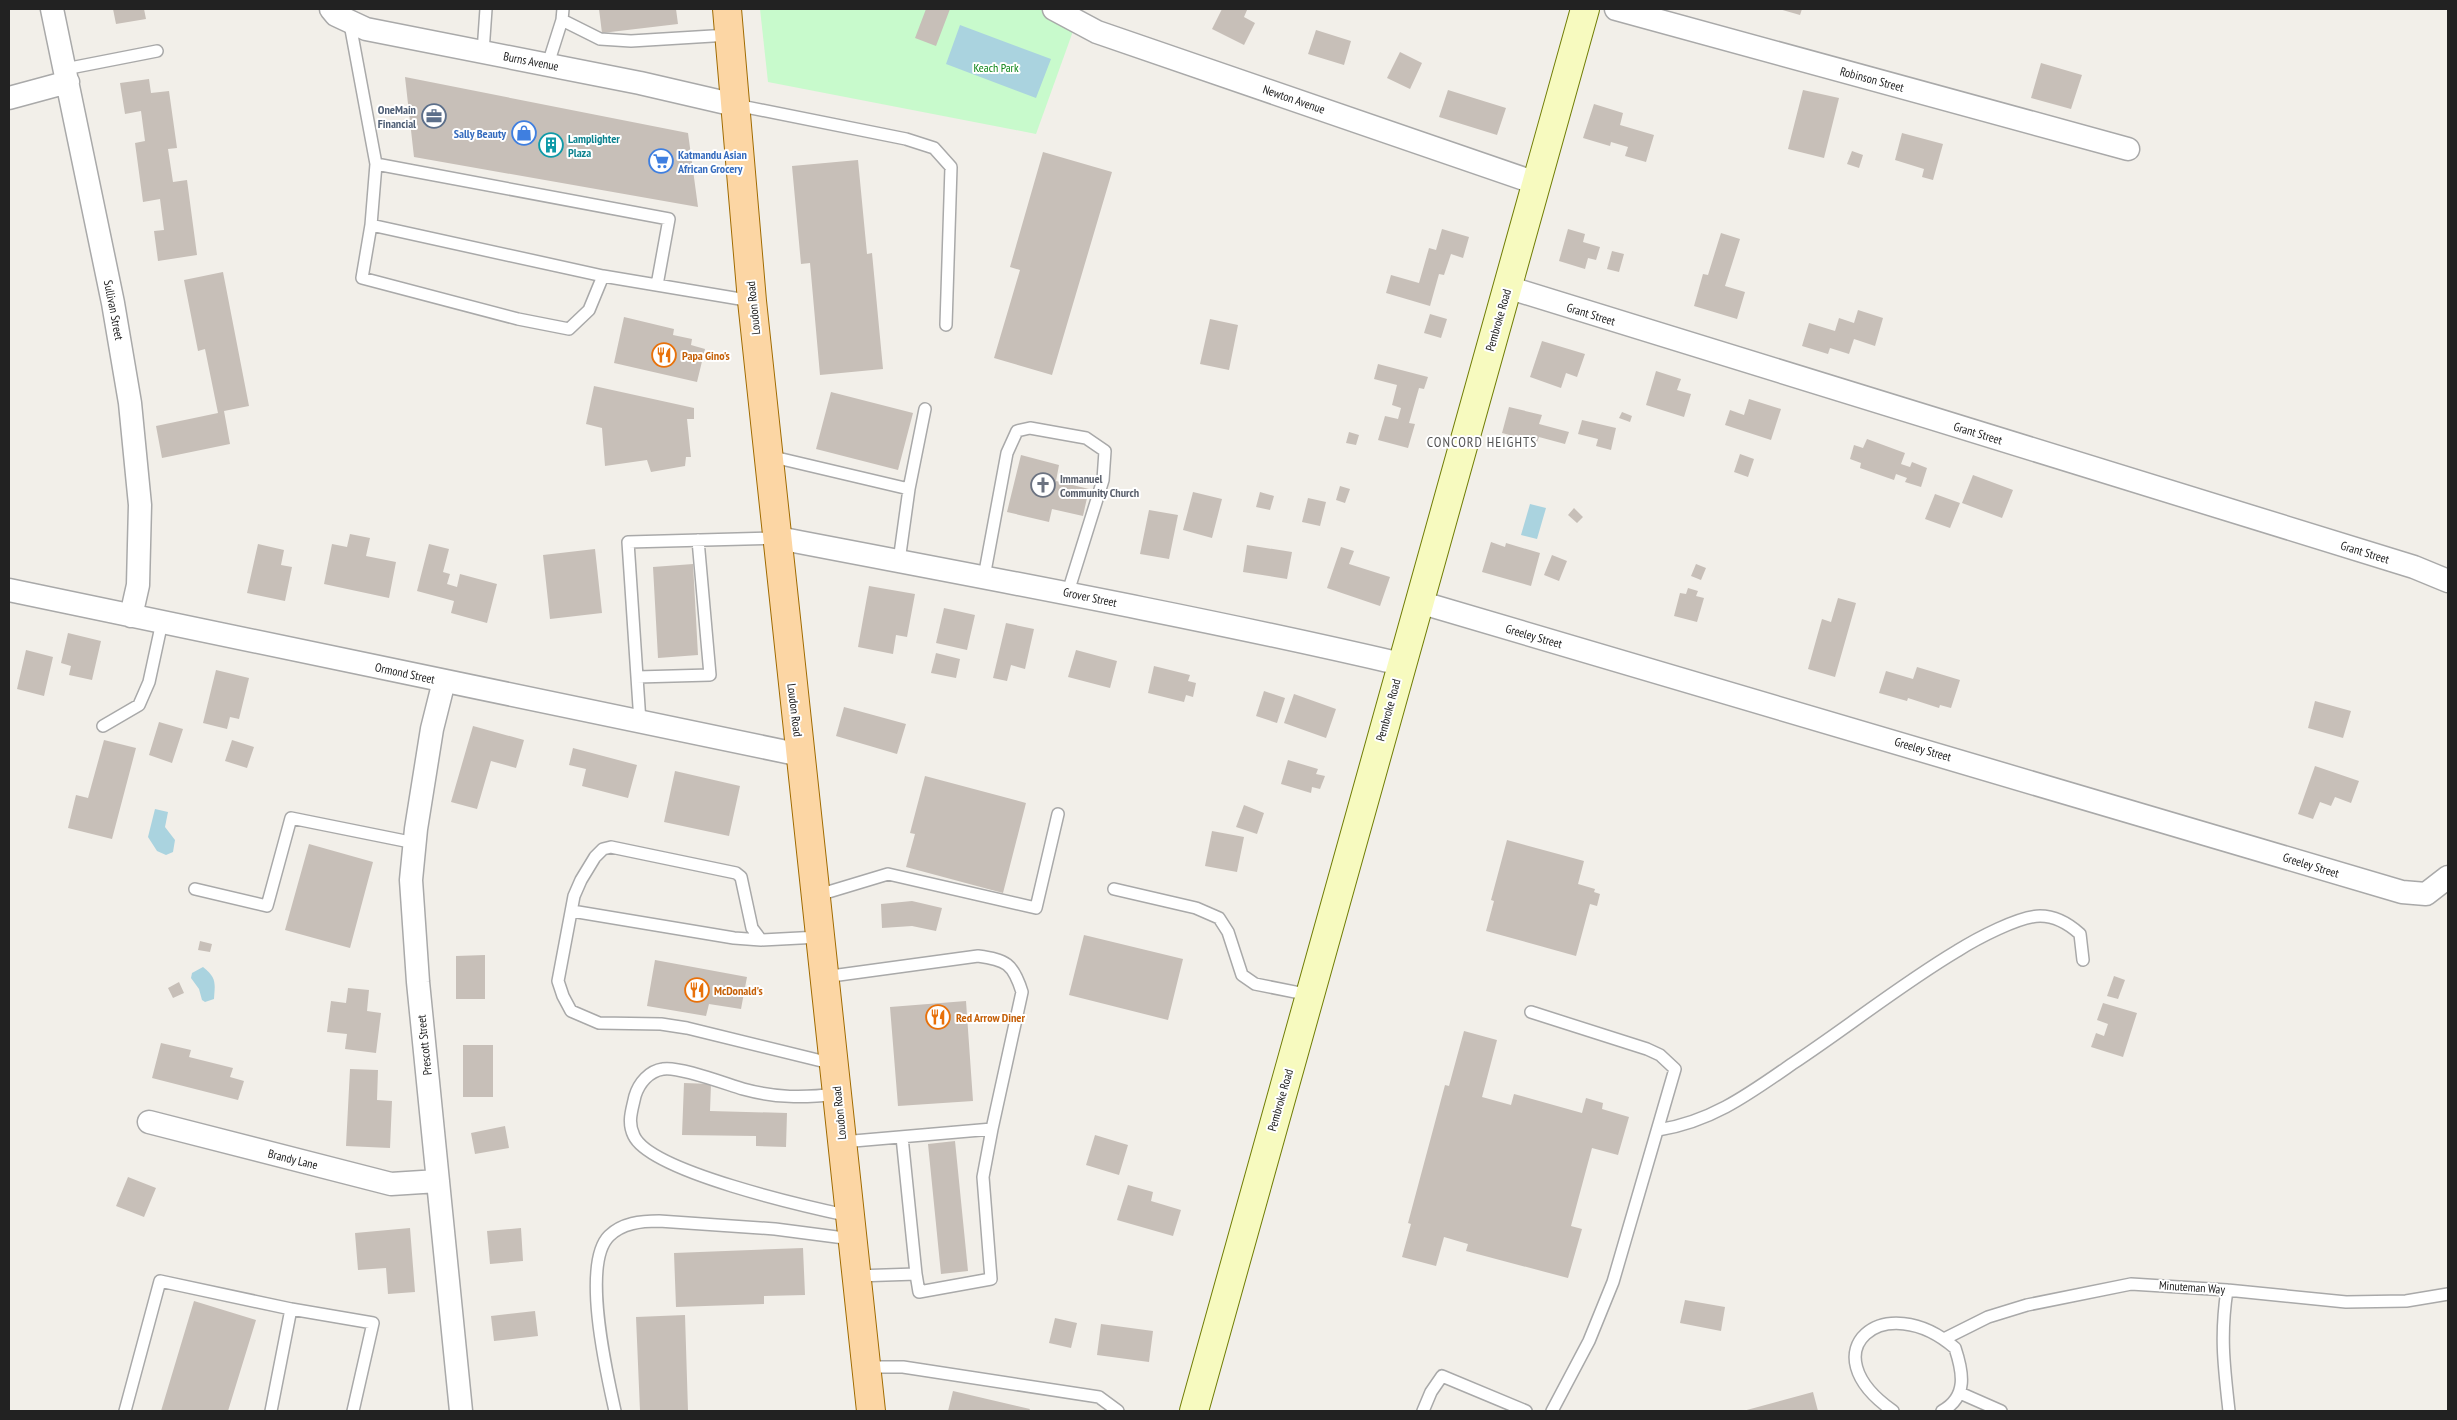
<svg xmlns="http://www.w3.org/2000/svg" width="2457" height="1420" viewBox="0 0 2457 1420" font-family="'PT Sans Narrow',sans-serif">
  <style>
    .park { fill: #c8facc }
    .water { fill: #aad3df }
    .building { fill: #c7bfb8 }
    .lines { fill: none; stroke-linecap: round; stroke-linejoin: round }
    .lane-casing { stroke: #a9a9a9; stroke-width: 14 }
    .street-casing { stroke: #a9a9a9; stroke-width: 25 }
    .secondary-casing { stroke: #707d05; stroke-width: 30 }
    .primary-casing { stroke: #a06b00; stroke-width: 30 }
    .lane { stroke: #fff; stroke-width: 11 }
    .street { stroke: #fff; stroke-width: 22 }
    .secondary { stroke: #f7fabf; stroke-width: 28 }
    .primary { stroke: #fcd6a4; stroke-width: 28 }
    .labels { text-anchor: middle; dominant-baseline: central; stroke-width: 4; stroke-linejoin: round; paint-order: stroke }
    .street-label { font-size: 12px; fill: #222; stroke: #fff }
    .park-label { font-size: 12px; fill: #0c8416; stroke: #fff }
    .service-label { font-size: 12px; font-weight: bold; fill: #4e5e75; stroke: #fff; text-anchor: end }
    .shop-label { font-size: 12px; font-weight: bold; fill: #366cbe; stroke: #fff; text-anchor: end }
    .culture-label { font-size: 12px; font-weight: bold; fill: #0d838f; stroke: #fff; text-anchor: start }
    .food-label { font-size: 12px; font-weight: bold; fill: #c56008; stroke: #fff; text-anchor: start }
    .worship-label { font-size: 12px; font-weight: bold; fill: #5b616d; stroke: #fff; text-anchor: start }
    .neighbourhood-label { font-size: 14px; letter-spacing: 1px; fill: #555; stroke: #fff }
  </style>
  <rect width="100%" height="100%" fill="#f2efe9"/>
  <path class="park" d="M760 9H1081L1036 134 768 82Z"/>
  <path class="water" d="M960 25 1051 59 1036 98 946 64Z
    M1530 504 1546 508 1537 539 1521 535Z
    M155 809 168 812 165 827 175 840 173 852 166 855 157 851 148 837Z
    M203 967C217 978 215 983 214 999L205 1002 202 1000 199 989 191 978 192 973Z"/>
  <path class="building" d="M113 9H144L146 19 116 24Z
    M599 9H676L678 24 602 33Z
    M926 9H950L936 46 915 38Z
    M1222 9 1247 10 1244 17 1255 23 1244 45 1212 29Z
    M1779 9H1802L1800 15Z
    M1316 30 1351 41 1344 65 1308 54Z
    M1400 52 1422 63 1410 89 1387 78Z
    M2041 63 2082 75 2071 109 2031 98Z
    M405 77 688 133 698 207 414 157Z
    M149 79 151 93 169 91 177 148 168 149 173 182 187 180 197 255 158 261 154 231 164 230 160 199 143 202 135 143 145 141 141 111 125 114 120 83Z
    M1448 90 1506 108 1497 135 1439 117Z
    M1803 90 1839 98 1824 158 1788 149Z
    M1594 104 1623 113 1620 125 1654 135 1646 162 1625 156 1628 147 1611 142 1610 146 1583 138Z
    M1902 133 1943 144 1933 180 1922 177 1924 169 1895 160Z
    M1852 151 1863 155 1859 168 1847 164Z
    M1043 152 1112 172 1052 375 994 358 1020 270 1010 267Z
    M858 160 867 254 872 253 883 369 820 375 810 263 801 264 792 166Z
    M1442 229 1469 237 1463 258 1451 254 1444 275 1439 274 1430 306 1386 293 1391 275 1419 283 1429 248 1436 250Z
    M1568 229 1585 234 1583 242 1600 247 1596 260 1588 258 1585 269 1559 261Z
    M1721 233 1740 239 1725 286 1745 292 1737 319 1694 306 1703 274 1708 275Z
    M1612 251 1624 254 1619 272 1607 269Z
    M223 272 249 406 224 411 230 444 162 458 156 426 218 413 205 349 198 351 184 280Z
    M1858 310 1883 318 1875 346 1854 339 1849 354 1830 348 1828 354 1802 346 1809 323 1835 331 1839 318 1854 323Z
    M1430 314 1447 319 1441 338 1424 333Z
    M624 317 674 329 673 335 692 339 691 345 705 349 697 382 614 363Z
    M1210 319 1238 325 1229 370 1200 364Z
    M1542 341 1585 354 1577 377 1566 373 1561 388 1530 377Z
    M1378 364 1428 377 1424 389 1419 388 1409 423 1415 424 1408 448 1378 440 1385 416 1398 419 1401 408 1392 405 1397 385 1374 379Z
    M1656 371 1681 379 1677 390 1691 394 1684 417 1646 405Z
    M594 386 694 408V419H687L691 457H686L685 466 651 472 647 460 605 466 602 428 586 424Z
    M831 392 913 413 898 470 816 449Z
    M1749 399 1781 409 1771 440 1725 425 1730 410 1744 415Z
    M1509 407 1542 415 1539 424 1569 432 1565 444 1539 437 1537 442 1502 433Z
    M1622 412 1632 416 1630 422 1619 418Z
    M1582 420 1616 428 1611 450 1596 446 1598 439 1578 434Z
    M1349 432 1359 435 1356 445 1346 443Z
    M1867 439 1905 453 1901 464 1910 467 1912 462 1927 468 1921 487 1905 482 1907 478 1896 474 1894 480 1860 468 1861 463 1850 459 1854 445 1863 448Z
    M1740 454 1754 459 1748 477 1734 472Z
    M1021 455 1059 465 1056 481 1089 489 1083 516 1052 509 1049 522 1007 512Z
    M1973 475 2013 490 2002 518 1962 503Z
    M1340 486 1350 489 1345 503 1336 500Z
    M1193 492 1222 499 1212 538 1183 530Z
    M1260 492 1274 496 1270 510 1256 507Z
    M1935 494 1960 503 1950 528 1925 519Z
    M1308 498 1326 502 1320 526 1302 522Z
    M1574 508 1583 517 1577 523 1568 515Z
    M1149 510 1178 515 1169 559 1140 554Z
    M350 534 370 538 366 556 396 562 389 598 324 584 332 544 347 547Z
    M1491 542 1505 547 1506 543 1540 553 1531 586 1482 572Z
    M258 544 284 550 281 565 292 567 285 601 247 593Z
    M429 544 449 549 443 572 450 574 447 584 457 587 460 574 497 584 487 623 451 613 454 601 417 591Z
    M1247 545 1292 552 1287 579 1243 572Z
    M1341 547 1354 551 1349 564 1390 577 1380 606 1327 588Z
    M595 549 602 613 550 619 543 555Z
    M1552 555 1567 561 1559 581 1544 575Z
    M693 564 698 655 658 658 653 567Z
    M1696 564 1706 568 1701 580 1691 576Z
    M869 586 915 594 907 637 896 635 893 654 858 647Z
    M1688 588 1698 591 1696 596 1704 598 1697 622 1674 616 1680 593 1686 594Z
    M1838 598 1856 603 1835 677 1808 669 1822 619 1831 622Z
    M944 608 975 615 967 650 936 643Z
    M1006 623 1034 629 1025 669 1011 665 1007 681 993 678Z
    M68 633 101 641 92 680 69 675 71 666 61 663Z
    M26 650 53 657 44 696 17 689Z
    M1076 650 1117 661 1110 688 1068 677Z
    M936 653 960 659 956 678 931 673Z
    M1154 666 1190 675 1188 681 1196 683 1193 697 1186 695 1184 702 1148 693Z
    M1917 667 1960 680 1951 708 1940 705 1939 708 1908 698 1907 701 1879 693 1886 671 1913 679Z
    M216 670 249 678 239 719 230 717 227 729 203 723Z
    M1264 691 1285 698 1277 723 1256 716Z
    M1294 694 1336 709 1326 738 1284 723Z
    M2315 701 2351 711 2343 738 2308 728Z
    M844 707 906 724 897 754 836 736Z
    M159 722 183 729 172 763 149 755Z
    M473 726 524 740 516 768 491 761 477 809 451 802Z
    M104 740 136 748 112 839 68 828 76 795 88 798Z
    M232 740 254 747 247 768 225 761Z
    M573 748 637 765 628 798 582 786 586 769 569 765Z
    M1288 760 1318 769 1316 774 1325 776 1320 789 1312 787 1311 793 1281 784Z
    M2315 766 2359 781 2351 803 2335 797 2331 806 2320 802 2313 819 2298 814Z
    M675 771 740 786 729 836 664 822Z
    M925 776 1026 803 1003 893 906 867 915 834 910 833Z
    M1244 805 1264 813 1257 834 1236 827Z
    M1212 831 1244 837 1237 872 1205 866Z
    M1507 840 1584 861 1578 884 1595 889 1594 892 1600 894 1597 906 1590 904 1576 956 1486 931 1494 901 1491 900Z
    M309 844 373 862 350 948 285 930Z
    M912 901 942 908 936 931 912 926 882 928 881 904Z
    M1084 935 1183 959 1168 1020 1069 995Z
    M200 941 212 944 210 952 198 950Z
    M485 955V999H456V956Z
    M655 960 747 977 741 1009 709 1004 706 1016 647 1006Z
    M2114 976 2125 980 2118 999 2107 996Z
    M179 982 184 993 173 998 168 988Z
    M348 988 369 990 367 1011 381 1013 376 1053 345 1049 347 1034 327 1032 331 1001 346 1003Z
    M966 1001 973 1101 898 1106 890 1007Z
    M2103 1003 2137 1013 2123 1057 2091 1047 2096 1033 2104 1036 2108 1024 2097 1020Z
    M1464 1031 1497 1040 1482 1097 1511 1105 1514 1094 1582 1113 1586 1098 1603 1103 1602 1109 1629 1117 1618 1155 1592 1148 1571 1226 1582 1229 1568 1278 1466 1251 1468 1244 1444 1237 1436 1266 1402 1257 1411 1224 1408 1223 1445 1085 1449 1086Z
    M161 1043 191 1050 189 1057 233 1068 230 1077 244 1081 238 1100 152 1078Z
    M463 1045H493V1097H463Z
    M350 1069 378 1070 377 1100 392 1101 390 1148 346 1146Z
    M684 1083 711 1084 710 1111 787 1113 786 1147 756 1146V1136L682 1135Z
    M505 1126 509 1148 475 1154 471 1133Z
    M1095 1135 1128 1145 1119 1175 1086 1165Z
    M955 1141 968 1271 941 1274 928 1144Z
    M128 1177 156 1188 144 1217 116 1206Z
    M1128 1185 1153 1192 1151 1201 1181 1210 1173 1236 1117 1220Z
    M410 1228 415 1292 388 1294 386 1268 358 1270 355 1233Z
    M521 1228 523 1261 490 1264 487 1231Z
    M803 1248 805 1295 764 1296V1304L676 1307 674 1253Z
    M1685 1300 1725 1307 1721 1331 1680 1323Z
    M194 1301 256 1320 228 1411H161Z
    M535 1311 538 1336 494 1341 491 1316Z
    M685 1315 688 1411H640L636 1317Z
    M1055 1318 1077 1323 1071 1348 1049 1343Z
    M1101 1324 1153 1331 1149 1362 1097 1355Z
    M953 1391 1030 1409 1029 1411H948Z
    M1813 1392 1818 1411H1743Z"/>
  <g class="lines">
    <g class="lane-casing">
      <path id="lane" d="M562 20 600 39 631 41 729 35
        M350 24 376 164 371 225 362 278 518 319 569 329 589 310 603 276 752 301
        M483 52 486 9
        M548 64 562 20 563 9
        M65 69 157 51
        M736 105 906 139 934 148 951 167 946 325
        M376 164 669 219 657 285
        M371 225 603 276
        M769 456 909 489 899 561
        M909 489 925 409
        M984 577 1007 453 1017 431 1030 428 1086 438 1105 451 1103 480 1068 592
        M637 677 710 675 698 540
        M640 722 628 542 778 538
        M103 726 139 705 149 682 162 622
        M195 889 267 906 291 818 415 843
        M1114 889 1196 908 1219 918 1228 932 1242 975 1255 984 1310 995
        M815 896 888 874 1036 908 1058 814
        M572 911 734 938 761 940
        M819 937 761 940 752 928 741 877 736 873 611 847 603 849 595 857 581 880 574 896 558 981 563 996 571 1011 599 1023 661 1024 687 1028 834 1064
        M824 977 978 956C1006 960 1013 963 1022 992L992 1129
        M1531 1012 1647 1049 1660 1055 1675 1069 1613 1282 1589 1341 1552 1411
        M837 1094C803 1098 776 1098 743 1089 726 1084 679 1066 663 1069 649 1071 639 1083 635 1096 632 1110 627 1122 634 1136 651 1172 808 1207 850 1216
        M1658 1130C1711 1122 1749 1094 1792 1064 1848 1027 1900 985 1957 951 1976 939 2019 916 2040 916 2056 916 2069 924 2080 934L2083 960
        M902 1137 916 1274
        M842 1142 992 1129 983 1177 991 1279 919 1292 916 1274 856 1276
        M2227 1290C2220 1336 2224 1366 2229 1411
        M1944 1339 1988 1317 2027 1305 2131 1284 2227 1290 2346 1302 2406 1301 2448 1294
        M866 1367H903L1099 1397 1118 1411
        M1960 1393 2001 1411
        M125 1411 160 1281 291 1309
        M271 1411 291 1309 373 1323 353 1411
        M615 1411C607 1375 581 1264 609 1236 622 1223 641 1221 659 1221L775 1229 852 1239
        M1423 1411 1431 1392 1442 1376 1526 1411
        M1893 1411C1807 1351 1885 1287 1955 1348 1963 1372 1968 1397 1942 1411"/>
    </g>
    <g class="street-casing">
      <path id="street" d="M52 9 113 303 130 403 140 505 138 585 131 616
        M331 9 336 15 366 29 640 83 735 105
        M1054 9 1097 32 1536 183
        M1616 9 2128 149
        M9 98 68 82
        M1507 287 2414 567 2448 581
        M778 538C986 578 1195 616 1401 664
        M9 590 801 755
        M1419 602 2402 892 2426 894 2448 877
        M444 681 432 729 416 829 411 880 418 982 461 1411
        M149 1122 391 1184 438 1181"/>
    </g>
    <g class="secondary-casing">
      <path id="secondary" d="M1194 1411 1585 9"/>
    </g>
    <g class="primary-casing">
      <path id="primary" d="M727 9 752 301 871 1411"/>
    </g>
    <use href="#lane" class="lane"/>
    <use href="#street" class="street"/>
    <use href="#secondary" class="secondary"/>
    <use href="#primary" class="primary"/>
  </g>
  <defs>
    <g id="office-ring" transform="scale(1.25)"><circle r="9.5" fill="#fff" stroke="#5c6f8a" stroke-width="1.5"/><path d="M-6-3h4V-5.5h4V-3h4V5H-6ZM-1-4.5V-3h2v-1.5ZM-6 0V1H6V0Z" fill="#5c6f8a"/></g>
    <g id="shop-ring" transform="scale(1.25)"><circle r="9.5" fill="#fff" stroke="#3f7fe0" stroke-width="1.5"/><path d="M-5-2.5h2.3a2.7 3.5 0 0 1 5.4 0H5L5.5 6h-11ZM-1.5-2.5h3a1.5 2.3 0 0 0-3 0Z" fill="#3f7fe0"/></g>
    <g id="building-ring" transform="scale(1.25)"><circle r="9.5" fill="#fff" stroke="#0f9aa8" stroke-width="1.5"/><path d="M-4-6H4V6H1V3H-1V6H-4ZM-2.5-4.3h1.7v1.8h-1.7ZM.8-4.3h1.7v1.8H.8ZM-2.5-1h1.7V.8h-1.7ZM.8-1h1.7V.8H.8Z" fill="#0f9aa8"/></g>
    <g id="supermarket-ring" transform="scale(1.25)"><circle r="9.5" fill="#fff" stroke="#3f7fe0" stroke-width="1.5"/><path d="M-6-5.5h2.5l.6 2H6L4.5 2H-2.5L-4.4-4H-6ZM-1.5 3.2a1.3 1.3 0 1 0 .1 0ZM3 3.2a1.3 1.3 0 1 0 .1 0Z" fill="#3f7fe0"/></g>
    <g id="restaurant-ring" transform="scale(1.25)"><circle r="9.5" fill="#fff" stroke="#e8710a" stroke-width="1.5"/><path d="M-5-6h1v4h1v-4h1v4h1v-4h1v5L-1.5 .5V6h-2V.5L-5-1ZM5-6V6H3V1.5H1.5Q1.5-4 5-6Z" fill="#e8710a"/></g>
    <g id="church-ring" transform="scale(1.25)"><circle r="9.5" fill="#fff" stroke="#6b7280" stroke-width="1.5"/><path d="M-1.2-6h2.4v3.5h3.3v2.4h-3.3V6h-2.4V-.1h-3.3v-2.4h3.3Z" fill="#6b7280"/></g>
  </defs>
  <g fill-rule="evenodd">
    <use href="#office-ring" x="434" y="116"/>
    <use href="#shop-ring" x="524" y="133"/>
    <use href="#building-ring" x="551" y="145"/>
    <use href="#supermarket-ring" x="661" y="161"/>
    <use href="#restaurant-ring" x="664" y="355"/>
    <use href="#church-ring" x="1043" y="485"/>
    <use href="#restaurant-ring" x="697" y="990"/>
    <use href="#restaurant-ring" x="938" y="1017"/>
  </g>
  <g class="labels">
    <g class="street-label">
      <text transform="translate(531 61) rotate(11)">Burns Avenue</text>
      <text transform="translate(1872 79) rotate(15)">Robinson Street</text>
      <text transform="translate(1294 99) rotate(19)">Newton Avenue</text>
      <text transform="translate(753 308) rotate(-96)">Loudon Road</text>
      <text transform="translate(114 310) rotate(79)">Sullivan Street</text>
      <text transform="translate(1591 314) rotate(17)">Grant Street</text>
      <text transform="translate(1498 320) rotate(-74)">Pembroke Road</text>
      <text transform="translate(1978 433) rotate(17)">Grant Street</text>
      <text transform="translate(2365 552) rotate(17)">Grant Street</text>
      <text transform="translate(1090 597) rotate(12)">Grover Street</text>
      <text transform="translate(1534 636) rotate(16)">Greeley Street</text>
      <text transform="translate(405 673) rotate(12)">Ormond Street</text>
      <text transform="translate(795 710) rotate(83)">Loudon Road</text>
      <text transform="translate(1388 710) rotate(-75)">Pembroke Road</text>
      <text transform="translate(1923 749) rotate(16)">Greeley Street</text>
      <text transform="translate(2311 865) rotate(17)">Greeley Street</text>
      <text transform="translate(424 1045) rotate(-96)">Prescott Street</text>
      <text transform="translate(1280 1100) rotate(-74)">Pembroke Road</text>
      <text transform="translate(839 1113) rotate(-96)">Loudon Road</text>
      <text transform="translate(293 1159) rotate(14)">Brandy Lane</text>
      <text transform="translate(2192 1287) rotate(4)">Minuteman Way</text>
    </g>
    <g class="park-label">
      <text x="996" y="67">Keach Park</text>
    </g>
    <g class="service-label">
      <text x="416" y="109">OneMain<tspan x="416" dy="14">Financial</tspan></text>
    </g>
    <g class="shop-label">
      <text x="506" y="133">Sally Beauty</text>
      <text x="678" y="154" text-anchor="start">Katmandu Asian<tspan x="678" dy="14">African Grocery</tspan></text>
    </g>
    <g class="culture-label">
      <text x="568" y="138">Lamplighter<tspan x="568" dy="14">Plaza</tspan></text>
    </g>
    <g class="food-label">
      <text x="682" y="355">Papa Gino's</text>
      <text x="714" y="990">McDonald's</text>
      <text x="956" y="1017">Red Arrow Diner</text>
    </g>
    <g class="worship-label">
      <text x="1060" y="478">Immanuel<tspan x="1060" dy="14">Community Church</tspan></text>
    </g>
    <g class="neighbourhood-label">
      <text x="1482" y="442">CONCORD HEIGHTS</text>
    </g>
  </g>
  <rect width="2457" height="1420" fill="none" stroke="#222222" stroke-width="20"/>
</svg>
